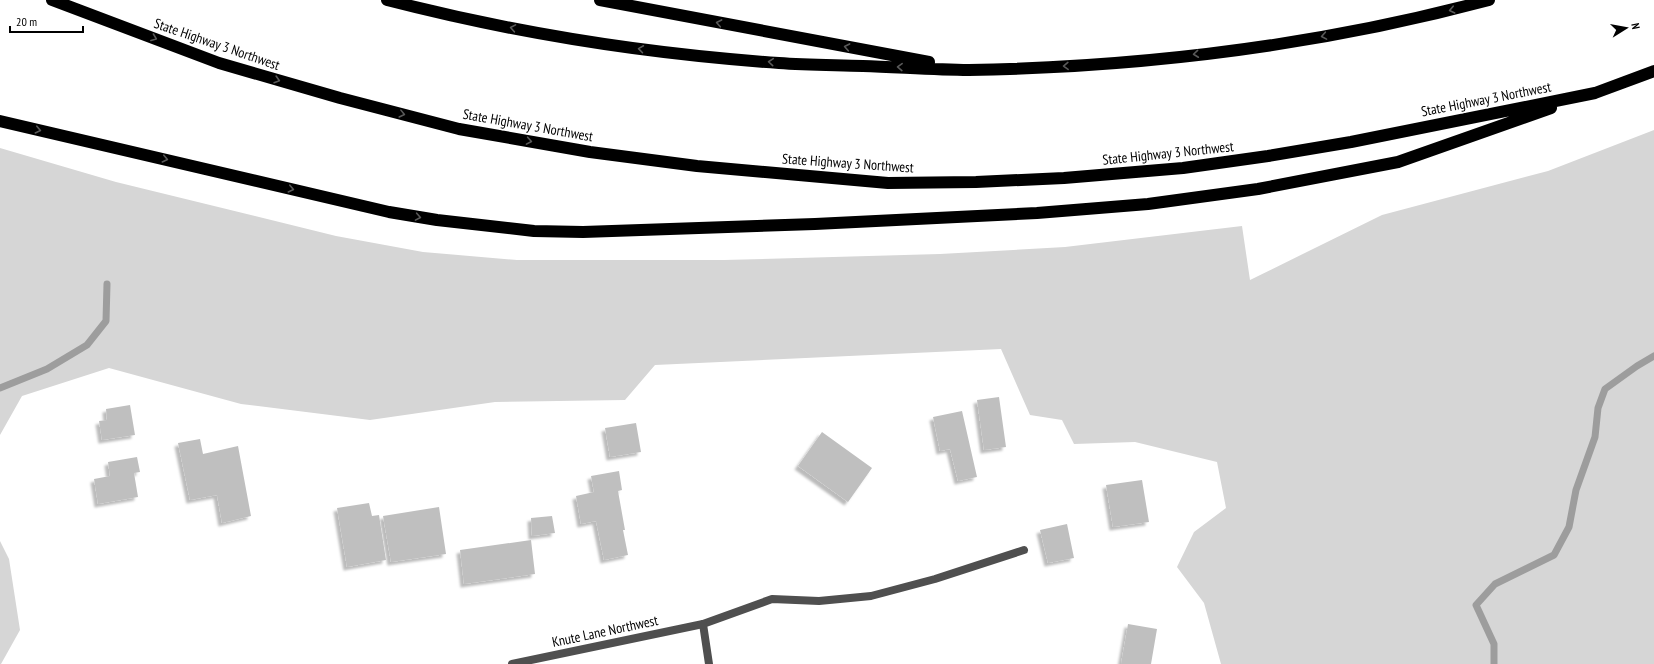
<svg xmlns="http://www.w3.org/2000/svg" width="1654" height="664" viewBox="0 0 1654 664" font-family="'PT Sans Narrow',sans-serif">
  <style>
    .green { fill: #d6d6d6 }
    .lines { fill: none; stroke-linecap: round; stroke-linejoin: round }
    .stream { stroke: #9d9d9d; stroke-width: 7 }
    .building { fill: #bfbfbf; filter: url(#shadow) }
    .lane { stroke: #4f4f4f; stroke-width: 8 }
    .street { stroke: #4f4f4f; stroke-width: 8 }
    .highway { stroke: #000; stroke-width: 12 }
    .oneway { stroke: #595959 }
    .labels { text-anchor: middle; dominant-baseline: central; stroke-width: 3; stroke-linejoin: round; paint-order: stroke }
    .street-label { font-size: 14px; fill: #000; stroke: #fff }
  </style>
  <defs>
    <filter id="shadow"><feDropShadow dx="-3.5" dy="3.5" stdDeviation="1" flood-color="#0004"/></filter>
  </defs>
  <rect width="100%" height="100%" fill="#fff"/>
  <path class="green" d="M1654 130V664H1221L1204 603 1177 567 1194 532 1226 508 1217 462 1135 442 1074 444 1062 420 1030 415 1001 349 655 365 625 400 495 402 370 420 241 404 109 368 22 396 0 435V148L116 182 336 236 423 252 517 260H724L940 254 1065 247 1242 226 1250 280 1382 215 1548 171Z
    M0 541 9 559 20 630 1 664H0Z"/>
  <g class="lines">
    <path class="stream" d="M0 388 47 369 87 345 106 321 107 284
      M1494 664V644L1476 605 1495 584 1554 555 1569 527 1576 490 1595 437 1598 408 1605 389 1637 366 1654 356"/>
  </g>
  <path class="building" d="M999 397 1006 447 984 450 977 400Z
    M130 405 135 435 102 440 99 421 107 420 106 409Z
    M962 411 977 477 958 481 950 449 940 451 933 417Z
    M636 423 641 452 610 457 605 428Z
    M822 432 872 468 848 502 798 466Z
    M200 439 203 454 238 446 251 516 222 523 217 495 190 500 178 443Z
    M137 457 140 472 134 473 138 497 98 504 94 479 110 476 108 462Z
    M619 471 622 490 618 491 625 530H623L628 555 604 560 596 521 581 524 576 496 594 492 591 476Z
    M1142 480 1149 522 1113 527 1106 485Z
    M369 503 372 516 379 515 386 560 347 567 337 508Z
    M439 507 446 554 391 562 383 516Z
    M552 516 555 533 532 536 531 518Z
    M1067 524 1074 558 1048 563 1040 530Z
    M531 540 535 574 464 584 460 550Z
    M1128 624 1157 629 1151 664H1121Z"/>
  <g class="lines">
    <path class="lane" d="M709 664 703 624 772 599 819 601 871 596 935 579 1024 550"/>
    <path class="street" d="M512 664 703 624"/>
    <path class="highway" d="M52 0 219 63 340 98 459 129 590 152 697 166 888 183 976 182 1064 178 1183 168 1268 156 1351 142 1595 93 1654 71
      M387 0C515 33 647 54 779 63 807 65 835 65 863 66 898 67 934 70 969 70 1144 67 1321 45 1489 0
      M600 0 929 62
      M0 121 389 212 437 220 534 231 583 232 815 224 1037 213 1148 204 1258 189 1398 162 1551 108"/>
  </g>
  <defs><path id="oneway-chevron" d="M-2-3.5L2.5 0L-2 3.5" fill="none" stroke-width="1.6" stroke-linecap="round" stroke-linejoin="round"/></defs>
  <g class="oneway">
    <use href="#oneway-chevron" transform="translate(1452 10) rotate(167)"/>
    <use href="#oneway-chevron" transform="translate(719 23) rotate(-169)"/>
    <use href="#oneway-chevron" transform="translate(513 28) rotate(-170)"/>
    <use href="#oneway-chevron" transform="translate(1324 36) rotate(170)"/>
    <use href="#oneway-chevron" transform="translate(154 38) rotate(21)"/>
    <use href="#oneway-chevron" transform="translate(847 47) rotate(-169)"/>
    <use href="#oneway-chevron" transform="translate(641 49) rotate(-172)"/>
    <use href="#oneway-chevron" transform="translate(1196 54) rotate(174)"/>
    <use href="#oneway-chevron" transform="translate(771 62) rotate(-175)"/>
    <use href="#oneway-chevron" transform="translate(1066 66) rotate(178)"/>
    <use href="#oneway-chevron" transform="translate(900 67) rotate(-178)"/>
    <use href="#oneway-chevron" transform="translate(277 80) rotate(17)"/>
    <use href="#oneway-chevron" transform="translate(402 114) rotate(14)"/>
    <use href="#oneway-chevron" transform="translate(38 130) rotate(13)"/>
    <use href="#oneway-chevron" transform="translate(529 141) rotate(10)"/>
    <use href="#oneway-chevron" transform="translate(165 159) rotate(13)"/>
    <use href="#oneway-chevron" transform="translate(291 189) rotate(13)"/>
    <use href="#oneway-chevron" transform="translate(418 217) rotate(10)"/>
  </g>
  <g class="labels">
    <g class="street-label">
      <text transform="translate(217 44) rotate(19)">State Highway 3 Northwest</text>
      <text transform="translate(1486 99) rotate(-11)">State Highway 3 Northwest</text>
      <text transform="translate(528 125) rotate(10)">State Highway 3 Northwest</text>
      <text transform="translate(1168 153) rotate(-6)">State Highway 3 Northwest</text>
      <text transform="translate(848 163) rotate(4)">State Highway 3 Northwest</text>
      <text transform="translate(605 631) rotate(-12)">Knute Lane Northwest</text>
    </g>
  </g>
  <g transform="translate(1626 28) rotate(79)" stroke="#ffffff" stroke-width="3" paint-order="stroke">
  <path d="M0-3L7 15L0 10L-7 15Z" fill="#000000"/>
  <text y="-6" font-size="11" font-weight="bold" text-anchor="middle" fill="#000000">N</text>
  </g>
  <path d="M10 26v6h73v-6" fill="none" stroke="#000000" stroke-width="2"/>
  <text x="16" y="26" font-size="12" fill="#000000" stroke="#ffffff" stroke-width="3" paint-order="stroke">20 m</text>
</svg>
